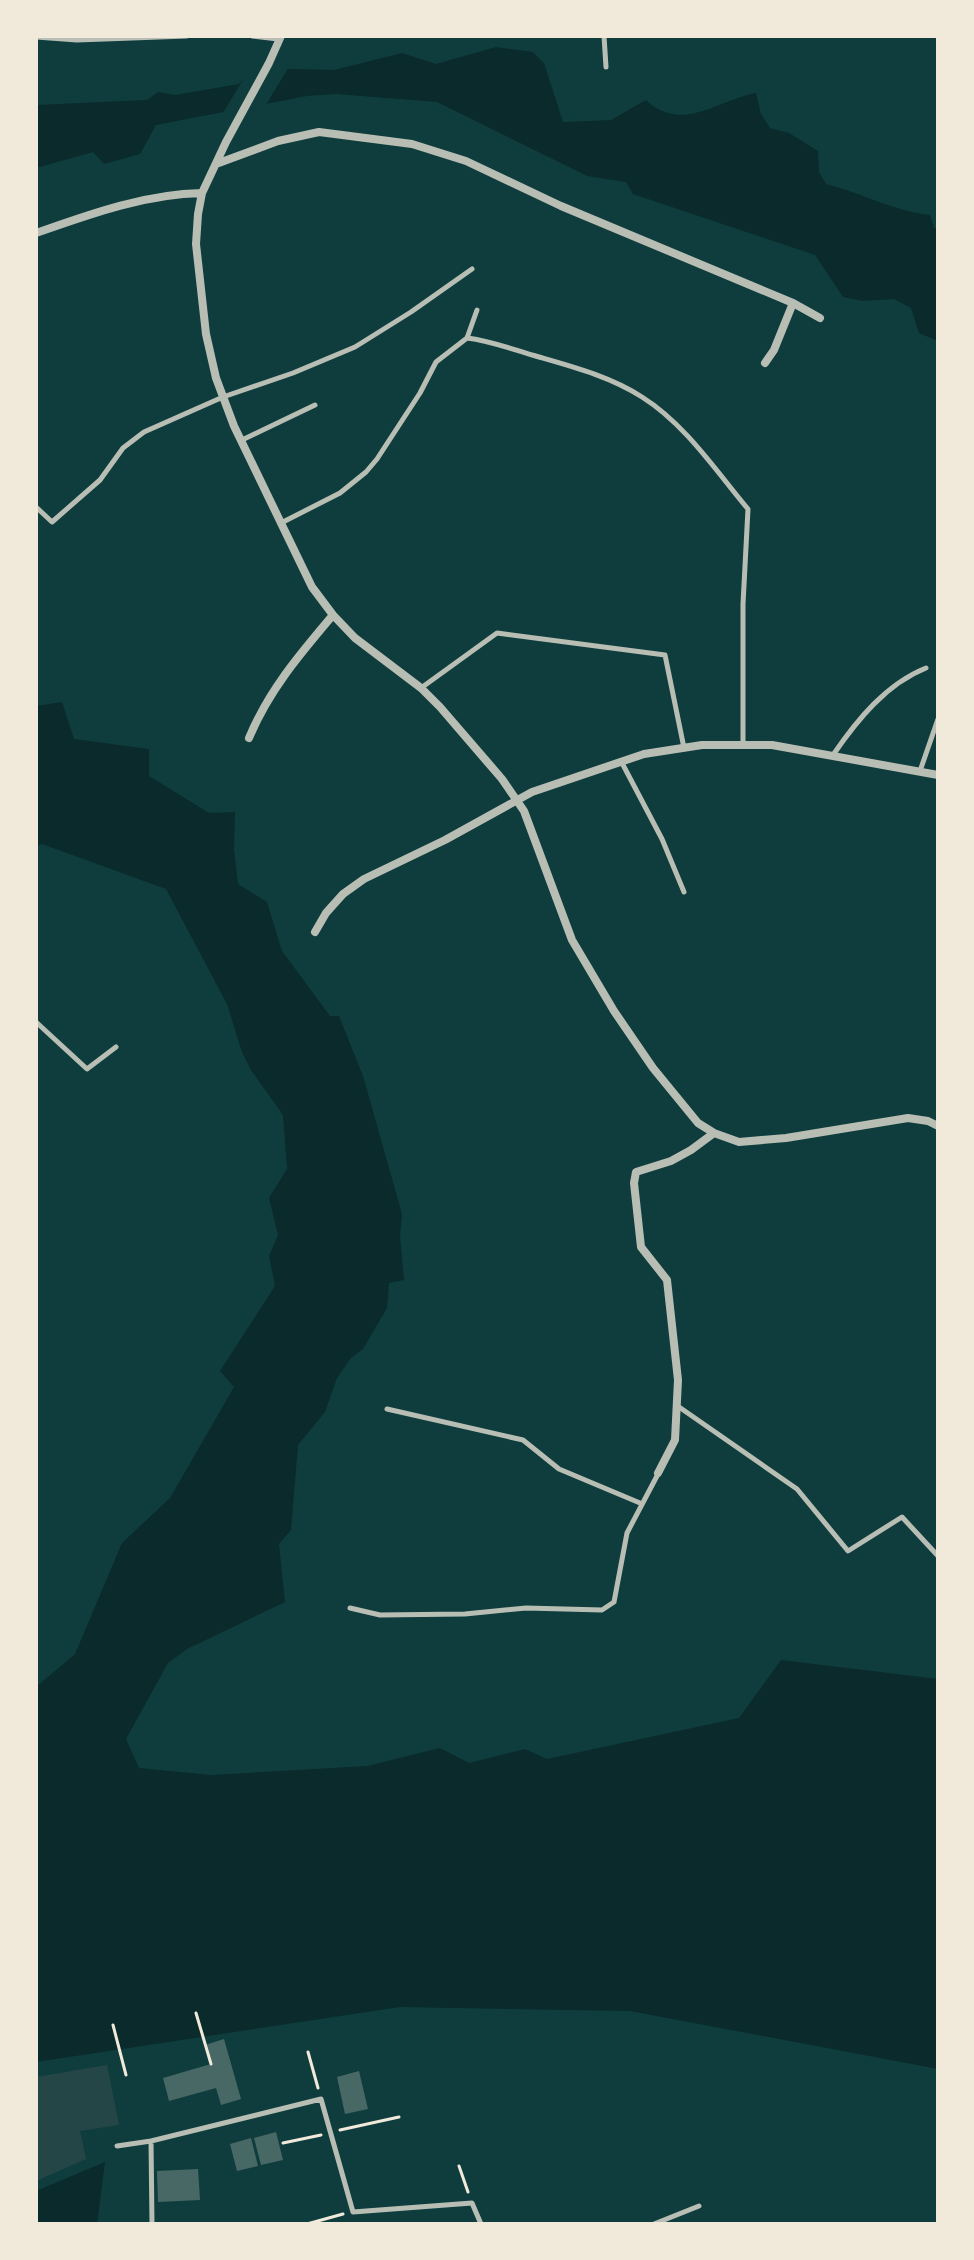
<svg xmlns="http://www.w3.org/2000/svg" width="974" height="2260" viewBox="0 0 974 2260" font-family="'Fira Sans',sans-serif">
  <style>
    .green { fill: #244646 }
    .water { fill: #0a2a2b }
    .pier { fill: #0f3d3e }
    .building { fill: #486865 }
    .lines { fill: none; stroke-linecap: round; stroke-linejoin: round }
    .path { stroke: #f1e9da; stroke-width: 3 }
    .service { stroke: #b8beb3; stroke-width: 5 }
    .minor { stroke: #b8beb3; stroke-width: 8 }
  </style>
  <rect width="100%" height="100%" fill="#0f3d3e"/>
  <path class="green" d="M107 2065 119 2125 80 2131 86 2159 36 2181V2077Z"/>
  <path class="water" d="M496 47 533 52 544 63 563 122 611 120 646 100C682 134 717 100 756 93L761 114 770 128 789 133 818 151 819 172 826 184C861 193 894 211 930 215L934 228H938V341L919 333 911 308 894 299 863 301 843 297 815 255 633 194 626 182 587 176 437 102 336 94 307 96 156 125 140 154 104 164 93 152 36 168V105L147 100 158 92 175 95 239 84 254 68 334 70 402 53 436 64Z
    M62 702 74 739 149 749V776L209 813 235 812 234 849 238 884 267 902 282 951 330 1016H339L363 1076 402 1214 400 1236 404 1280 389 1283 387 1308 363 1349 351 1358 337 1378 325 1412 298 1445 291 1530 279 1544 285 1602 187 1649 168 1663 126 1739 139 1768 211 1775 367 1766 440 1748 469 1763 525 1749 547 1759 739 1718 781 1660 938 1679V2069L630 2011 400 2007 36 2062V1687L75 1654 122 1543 170 1498 234 1387 220 1371 275 1286 269 1256 278 1235 269 1198 287 1169 283 1115 251 1070 242 1052 227 1004 166 889 42 844 36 846V706Z
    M105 2162 97 2224H36V2191Z"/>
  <path class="pier" d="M252 65H290L264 108 221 116Z"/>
  <path class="building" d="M224 2039 241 2099 221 2105 216 2088 169 2101 163 2078 211 2064 205 2045Z
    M359 2071 368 2109 345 2114 337 2077Z
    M276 2132 283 2160 261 2165 254 2138Z
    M251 2138 258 2166 237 2171 230 2144Z
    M198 2169 200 2200 158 2202 157 2171Z"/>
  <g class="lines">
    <path class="path" d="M196 2013 211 2064
      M113 2025 126 2075
      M308 2052 318 2088
      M340 2130 399 2117
      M283 2143 321 2135
      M459 2166 468 2192
      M307 2224 343 2214"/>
    <path class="service" d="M252 36 278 39
      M604 36 606 67
      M36 37 77 40 187 36
      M467 338C492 341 514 350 539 357 574 367 611 377 642 397 685 424 716 471 748 509L743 604V745
      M242 440 315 405
      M36 507 52 522 100 480 123 448 144 432 223 397 293 373 355 347 411 312 472 269
      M281 523 340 493 366 472 377 459 420 393 436 362 467 338 477 310
      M421 688 497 633 665 655 684 748
      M833 755C857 720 886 684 926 668
      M621 761 662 839 684 892
      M920 771 938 719
      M36 1022 87 1069 116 1047
      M679 1407 797 1489 848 1551 902 1517 938 1556
      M387 1409 523 1440 559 1469 640 1503
      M350 1608 380 1615 465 1614 526 1608 602 1610 614 1602 627 1533 658 1474
      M151 2141 152 2224
      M117 2146 151 2141 321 2099 353 2212 472 2203 481 2224
      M654 2224 699 2206"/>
    <path class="minor" d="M281 36 269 63 226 142 202 193 198 214 196 244 206 334 216 378 234 426 312 587 333 615 355 638 421 688 440 707 502 779 524 811 572 940 614 1011 653 1068 698 1123 714 1133 739 1142 786 1138 908 1118 928 1121 938 1126
      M216 164 278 141 319 132 412 144 466 161 561 206 793 303 820 318
      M36 233C90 214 145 194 202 193
      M765 363 774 350 793 303
      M249 738C269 690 300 654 333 615
      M315 932 326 913 343 894 364 879 445 840 532 792 644 754 702 745H772L938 775
      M658 1473 675 1440 678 1380 667 1280 641 1247 634 1183 636 1172 671 1161 691 1150 714 1133"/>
  </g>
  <rect width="974" height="2260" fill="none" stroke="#f1e9da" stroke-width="76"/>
</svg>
